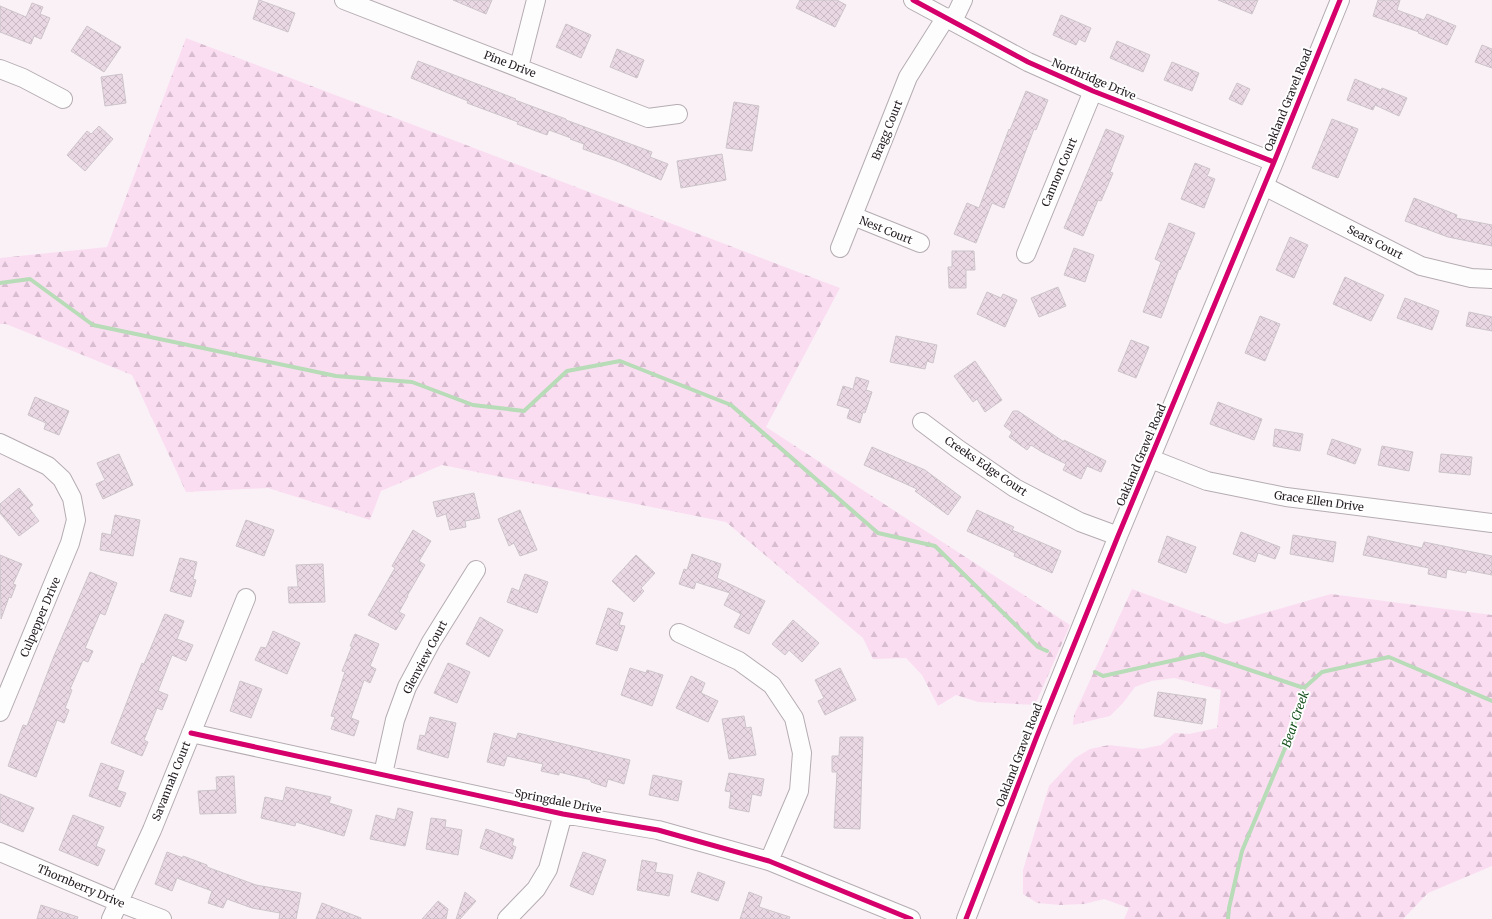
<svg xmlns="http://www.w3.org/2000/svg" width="1492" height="919" viewBox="0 0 1492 919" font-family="Merriweather,serif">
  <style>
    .forest { fill: url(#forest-firs) }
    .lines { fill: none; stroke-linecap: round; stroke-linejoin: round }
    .stream { stroke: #b7dcb7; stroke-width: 4 }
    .building { fill: url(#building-cross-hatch); stroke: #cdc5ca }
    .minor-casing { stroke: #b4acb1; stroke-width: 20 }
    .minor { stroke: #fefdfe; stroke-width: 18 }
    .cycleway-casing { stroke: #fff; stroke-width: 8 }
    .cycleway { stroke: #d6006c; stroke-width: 5 }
    .labels { text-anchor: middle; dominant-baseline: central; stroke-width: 4; stroke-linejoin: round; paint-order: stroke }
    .street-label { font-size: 11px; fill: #241d22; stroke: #fff }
    .water-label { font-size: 12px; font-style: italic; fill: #15501c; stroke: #fff }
  </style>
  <defs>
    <pattern id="forest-firs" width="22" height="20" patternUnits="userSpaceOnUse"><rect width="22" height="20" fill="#fbddf2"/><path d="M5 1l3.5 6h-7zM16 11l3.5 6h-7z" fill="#d7bdcf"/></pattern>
    <pattern id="building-cross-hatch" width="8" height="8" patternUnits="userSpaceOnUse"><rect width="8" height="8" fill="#e9d8e4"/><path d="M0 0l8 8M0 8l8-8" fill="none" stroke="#c8b9c3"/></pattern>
  </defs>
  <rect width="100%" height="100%" fill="#faf1f7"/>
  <path class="forest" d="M186 38 840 288 766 427 1070 625 1035 705 978 702 956 695 938 706 922 675 906 658 873 659 863 638 726 522 442 465 381 491 370 520 268 488 186 492 132 375 6 324H0V258L107 247Z
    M1132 589 1226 624 1331 594 1492 615V866L1428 893 1403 919H1124L1129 908 1104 899 1084 904 1060 905 1037 903 1023 894V870L1049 786 1075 758 1090 749 1109 745 1142 749 1161 745 1175 733 1189 734 1217 728 1221 690 1174 678 1151 681 1135 687 1123 703 1110 716 1073 725 1074 715Z"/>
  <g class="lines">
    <path class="stream" d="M0 283 30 279 93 325 336 376 412 382 473 405 524 411 567 371 620 361 731 405 878 533 935 546 1038 647 1047 651
      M1095 672 1103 676 1202 654 1304 688
      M1228 919 1229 908 1242 851 1293 729 1304 688 1322 672 1389 657 1492 701"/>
  </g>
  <path class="building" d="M259 0 295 13 288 32 253 19Z
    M453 0H492L486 14Z
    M800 0H837L846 5 835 27 796 8Z
    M1218 0H1258L1252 14Z
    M1378 0H1400L1397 10 1424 20 1427 14 1456 26 1447 45 1418 33 1419 32 1373 16Z
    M32 3 43 7 40 14 50 18 41 39 34 36 31 44 0 32V6L26 17Z
    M1061 15 1091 28 1085 42 1079 39 1076 45 1053 35Z
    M566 24 591 35 581 58 556 47Z
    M87 26 121 47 104 72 71 51Z
    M1117 41 1150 55 1143 72 1110 58Z
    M1482 45 1492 49V68L1475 62Z
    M617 49 644 60 637 78 610 67Z
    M418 61 516 99 515 100 566 119V120L652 152 650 157 668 164 661 180 617 161 583 149 584 144 570 139 571 138 549 130 547 135 517 124 518 122 467 103 468 101 411 78Z
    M1172 62 1199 73 1192 91 1164 80Z
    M122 74 126 103 105 106 101 77Z
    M1355 79 1381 90 1382 88 1407 98 1399 116 1375 105 1373 110 1347 100Z
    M1237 83 1250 89 1242 105 1229 99Z
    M1026 91 1048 100 1036 130 1034 129 1004 208 992 203 976 243 954 234 967 203 979 208 1009 129 1010 130Z
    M734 102 759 106 752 151 726 148Z
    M1332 119 1358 129 1338 178 1312 168Z
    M99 126 113 139 85 171 67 155 87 131 91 134Z
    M1106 129 1124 136 1110 172 1113 173 1101 201 1098 200 1083 236 1064 228Z
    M722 154 726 180 681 188 677 161Z
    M1195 163 1210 169 1207 176 1215 179 1204 208 1181 199Z
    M1414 198 1457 215 1456 218 1492 225V246L1448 237 1405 221Z
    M1169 223 1195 233 1180 270 1179 269 1161 318 1143 312 1161 262 1155 259Z
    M1290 237 1308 245 1294 278 1276 270Z
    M1074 248 1094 255 1085 282 1064 275Z
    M952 251H974L975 270H966V288H949L948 267H952Z
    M1345 277 1384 295 1371 321 1333 304Z
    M1058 287 1066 306 1039 317 1031 298Z
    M987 292 1001 298 1003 294 1017 300 1005 327 977 314Z
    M1405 298 1439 311 1432 330 1397 318Z
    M1469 312 1492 317V331L1466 326Z
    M1260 316 1280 324 1265 361 1245 353Z
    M896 336 937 345 933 363 927 361 925 369 890 362Z
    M1131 340 1149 347 1136 378 1118 371Z
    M975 361 1002 400 985 412 977 399 973 402 954 376Z
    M856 377 869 381 866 390 872 392 865 413 863 412 860 423 847 418 850 409 837 405 843 386 853 389Z
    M35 397 69 411 59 435 44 429 46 423 28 415Z
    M1218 402 1262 419 1254 440 1210 424Z
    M1013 411H1018L1064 442V440L1106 461 1101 472 1087 466 1081 479 1063 470 1066 464 1042 452 1031 445 1027 450 1009 437 1012 432 1004 426Z
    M1275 429 1303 434 1300 451 1273 446Z
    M1332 439 1361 449 1355 464 1327 454Z
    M1382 446 1413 452 1409 471 1378 465Z
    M872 447 925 470 961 497 948 515 915 491 917 489 864 465Z
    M119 454 133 485 103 499 96 484 105 480 97 463Z
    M1441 454 1472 457 1470 475 1439 472Z
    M19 488 33 505 29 508 39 521 19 536 0 513V504Z
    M474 493 480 518 465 521 466 527 450 530 446 514 437 517 433 502Z
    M520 510 537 550 520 556 514 543 509 546 498 519Z
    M977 510 1014 527 1012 530 1061 551 1052 573 1014 556 1015 553 967 531Z
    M115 515 140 520 133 556 100 550 102 533 111 535Z
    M246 520 274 530 264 556 236 546Z
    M413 530 431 541 419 561 425 565 407 596H408L399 612 405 615 396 630 368 615 395 568 392 566Z
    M1241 532 1280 547 1275 559 1258 553 1255 562 1233 554Z
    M1293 535 1336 542 1333 562 1290 554Z
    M1167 536 1196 547 1186 573 1158 562Z
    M1368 536 1422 548 1424 542 1492 556V575L1467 570 1466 573 1447 569 1446 578 1428 574 1429 568 1363 555Z
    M692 554 721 564 717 578 765 601 749 634 734 627 741 614 724 605 730 593 696 582 694 589 679 584 684 569 687 570Z
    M0 555 22 564 13 584 16 585 11 598 9 597 1 619Z
    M636 555 655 573 641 588 644 591 634 602 612 581Z
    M180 558 197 562 193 579 196 580 191 597 170 591Z
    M323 564 325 602 289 603 288 587H298L296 565Z
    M90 572 117 583 105 615 100 613 85 648 93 651 88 662 83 660 70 689 72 690 65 708 69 710 64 723 57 720 36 777 8 766 23 725 27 726 54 656Z
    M525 574 548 582 537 613 507 602 512 588 519 591Z
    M608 608 623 613 619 625 625 626 617 651 596 644Z
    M165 614 184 621 177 639 193 645 186 661 172 655 158 691 168 695 162 710 157 708 144 740 148 742 142 756 111 743 142 663 144 664Z
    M480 617 503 630 489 657 466 644Z
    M793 620 819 643 802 662 789 650 785 655 772 644Z
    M273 631 300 643 287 674 255 660 261 647 266 648Z
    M355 634 379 644 370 666 376 669 370 683 364 680 351 718 359 721 354 736 331 729 335 717 331 716 345 672 342 671 352 646H350Z
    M448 663 470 672 457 703 434 693Z
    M630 668 646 673 647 670 663 675 652 706 621 695Z
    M840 668 856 700 825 715 818 701 824 698 815 680Z
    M691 676 705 683 701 693 718 701 708 722 676 708Z
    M240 681 262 689 251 718 230 711Z
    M1158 692 1206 699 1202 724 1154 716Z
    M744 716 746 728 751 727 756 755 729 759 722 719Z
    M430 717 456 723 448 758 417 749 420 735 425 736Z
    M494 733 516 739 518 733 630 760 624 784 608 779 606 787 591 782V780L559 772V775L541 771 543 764 507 756 504 766 487 762Z
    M840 737H863L860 829 834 828 837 772H832V756H839Z
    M101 763 124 771 117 790 126 793 120 807 89 796Z
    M729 773 764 779 761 796 752 794 749 812 729 808 731 792 725 791Z
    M653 775 682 781 678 801 649 795Z
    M234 776 236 813 200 814 198 791 217 790 216 777Z
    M286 787 331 797 329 803 352 810 344 836 296 822 295 826 261 818 265 797 283 801Z
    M0 794 34 808 23 832 0 822Z
    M398 808 413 812 405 846 370 839 376 815 395 820Z
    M73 815 104 827 96 846 105 850 98 866 59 850Z
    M431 818 446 820 445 827 462 830 458 855 426 849Z
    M486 829 514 839 512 845 516 847 512 859 480 848Z
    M167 852 183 858V856L207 865V867L256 885 301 893 296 919H279L280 913 252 908 227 899 223 908 208 903 212 891 177 878 172 891 155 884Z
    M583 852 606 860 593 895 570 886Z
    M642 860 657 863 655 872 673 875 669 896 637 890Z
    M698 872 725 882 718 901 691 892Z
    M465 892 476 901 460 919H456Z
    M749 892 762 897 759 907 790 917 789 919H740Z
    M438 901 448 909 446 919H422Z
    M322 903 361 918V919H316Z
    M41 905 78 917 77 919H37Z"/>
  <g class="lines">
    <g class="minor-casing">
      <path id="minor" d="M344 0 648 118 678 114
        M913 0 1028 62 1093 91 1274 162
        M953 21 963 0
        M519 67 536 0
        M0 69 23 78 63 99
        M1264 186 1421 266 1471 278 1492 279
        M853 216 920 243
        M840 248 908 77 946 17
        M1026 254 1093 91
        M922 422 958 449 1015 488 1080 522 1118 536
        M0 443 48 466 62 479 72 498 76 520 70 543 0 712
        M1151 459 1207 481 1286 497 1492 523
        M679 633 739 661 772 685 794 718 802 753 799 791 769 861
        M191 733 563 814 658 830 769 861 911 919
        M383 774 395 720 407 687 431 642 476 570
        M0 852 118 902 162 919
        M111 919 152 830 246 598
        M507 919 536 889 548 869 563 814
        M966 919 1037 736 1118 536 1274 162 1340 0"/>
    </g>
    <use href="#minor" class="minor"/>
    <g class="cycleway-casing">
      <path id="cycleway" d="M913 0 1028 62 1093 91 1274 162
        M191 733 563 814 658 830 769 861 911 919
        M966 919 1037 736 1118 536 1274 162 1340 0"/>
    </g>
    <use href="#cycleway" class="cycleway"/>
  </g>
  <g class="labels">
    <g class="street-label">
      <text transform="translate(510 64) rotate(21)">Pine Drive</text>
      <text transform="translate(1094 79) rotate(23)">Northridge Drive</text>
      <text transform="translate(1288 100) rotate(-68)">Oakland Gravel Road</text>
      <text transform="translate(887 130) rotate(-68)">Bragg Court</text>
      <text transform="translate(1059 172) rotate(-67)">Cannon Court</text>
      <text transform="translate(886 230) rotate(22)">Nest Court</text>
      <text transform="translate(1375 242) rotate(27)">Sears Court</text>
      <text transform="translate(1141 455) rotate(-67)">Oakland Gravel Road</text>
      <text transform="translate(986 466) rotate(34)">Creeks Edge Court</text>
      <text transform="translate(1319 501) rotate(8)">Grace Ellen Drive</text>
      <text transform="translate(40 617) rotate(-67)">Culpepper Drive</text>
      <text transform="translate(425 657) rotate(-62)">Glenview Court</text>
      <text transform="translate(1019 755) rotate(-69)">Oakland Gravel Road</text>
      <text transform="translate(171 781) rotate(-68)">Savannah Court</text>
      <text transform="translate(558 801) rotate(11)">Springdale Drive</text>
      <text transform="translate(81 886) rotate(23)">Thornberry Drive</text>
    </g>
    <g class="water-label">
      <text transform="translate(1295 719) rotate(-71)">Bear Creek</text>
    </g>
  </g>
</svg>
